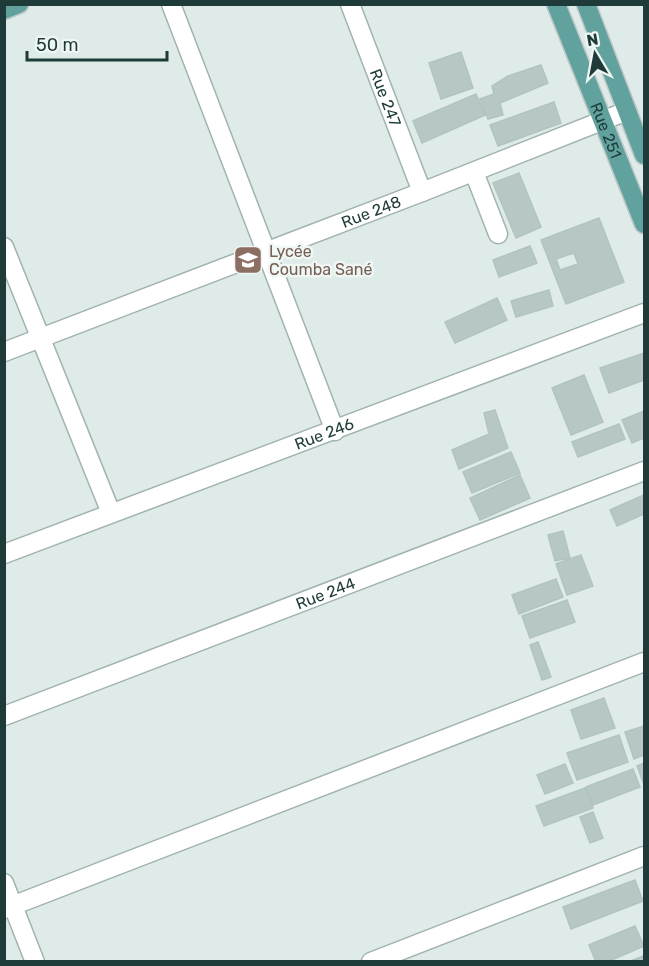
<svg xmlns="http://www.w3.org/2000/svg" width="649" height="966" viewBox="0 0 649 966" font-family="Rubik,sans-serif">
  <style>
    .building { fill: #b7c8c4; stroke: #b1c4c0; stroke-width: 1.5; fill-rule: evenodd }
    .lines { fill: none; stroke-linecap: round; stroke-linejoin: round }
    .minor-casing { stroke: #a1b3b0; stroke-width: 21 }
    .major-casing { stroke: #c0c8c8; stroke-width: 21 }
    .minor { stroke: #fff; stroke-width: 18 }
    .major { stroke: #61a29f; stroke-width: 18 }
    .labels { text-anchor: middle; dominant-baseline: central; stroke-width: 5; stroke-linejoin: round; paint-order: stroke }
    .street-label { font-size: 16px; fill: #1f3b39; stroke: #eff7f5 }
    .education-label { font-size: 16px; fill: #785e54; stroke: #eff7f5; text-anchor: start }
  </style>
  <rect width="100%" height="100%" fill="#deebe8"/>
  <path class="building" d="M461 52 473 88 441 99 429 63Z
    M541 65 548 83 500 103 503 115 488 119 480 99 494 94 492 86 508 76Z
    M476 94 485 115 422 143 413 121Z
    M554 102 561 123 498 146 490 125Z
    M519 173 541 227 516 238 493 183Z
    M599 218 624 282 566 304 541 240ZM574 253 578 264 560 270 556 259Z
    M530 246 537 263 499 277 493 260Z
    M549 290 553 306 516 317 511 301Z
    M497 298 507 320 455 343 445 322Z
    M644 353V380L609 393 600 368Z
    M584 375 603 422 571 435 552 388Z
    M495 410 508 448 459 469 452 450 489 434 484 413Z
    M644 411V438L632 443 622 420Z
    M619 424 625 439 578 457 572 442Z
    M511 452 520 473 472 493 463 472Z
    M520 475 530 498 480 520 470 498Z
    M644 495V514L617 526 610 510Z
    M563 531 570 558 555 561 548 535Z
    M581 555 593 586 567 595 556 564Z
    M556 579 563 597 519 614 512 595Z
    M567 600 575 622 530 638 522 616Z
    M538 642 551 677 542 680 530 645Z
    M604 698 615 728 581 739 571 710Z
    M644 726V755L634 759 625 732Z
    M619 735 628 762 577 780 567 753Z
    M644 763V781L643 782 637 766Z
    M565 764 573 783 545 794 537 775Z
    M633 769 640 787 593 805 586 787Z
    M585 788 593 808 544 826 536 806Z
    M593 812 603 838 590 843 580 817Z
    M635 880 643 901 571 929 563 907Z
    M635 926 644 946 607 962H596L589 945Z
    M643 956 644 962H628Z"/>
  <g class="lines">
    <g class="minor-casing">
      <g id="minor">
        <path d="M171 4 335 431"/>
        <path id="s1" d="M350 4 422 192"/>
        <path d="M474 172 498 234"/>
        <path d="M4 247 111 513"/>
        <path id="s2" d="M4 352 422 192 627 111"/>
        <path id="s3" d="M4 554 644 313"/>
        <path id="s4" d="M4 716 644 471"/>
        <path d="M4 883 35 962"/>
        <path d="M4 909 644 662"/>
        <path d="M371 962 644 856"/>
      </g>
    </g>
    <g class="major-casing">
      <g id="major">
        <path id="s5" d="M556 4 644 224"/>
        <path d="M586 4 644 155"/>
        <path d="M4 10 19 4"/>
      </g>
    </g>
    <use href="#minor" class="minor"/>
    <use href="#major" class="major"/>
  </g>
  <defs>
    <g id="school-square" transform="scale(1.5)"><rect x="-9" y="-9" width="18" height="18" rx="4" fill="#8d6e63" stroke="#eff7f5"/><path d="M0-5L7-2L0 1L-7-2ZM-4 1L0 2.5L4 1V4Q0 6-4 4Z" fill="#fff"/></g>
  </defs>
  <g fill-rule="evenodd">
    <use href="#school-square" x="248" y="260"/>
  </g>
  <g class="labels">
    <g class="street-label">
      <text stroke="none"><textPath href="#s1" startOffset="100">Rue 247</textPath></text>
      <text stroke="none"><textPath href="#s5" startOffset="136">Rue 251</textPath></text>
      <text stroke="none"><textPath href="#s2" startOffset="393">Rue 248</textPath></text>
      <text stroke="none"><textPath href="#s3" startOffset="342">Rue 246</textPath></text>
      <text stroke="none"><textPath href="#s4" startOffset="344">Rue 244</textPath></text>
    </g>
    <g class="education-label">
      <text x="269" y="251">Lycée<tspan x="269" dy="18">Coumba Sané</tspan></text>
    </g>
  </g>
  <rect width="649" height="966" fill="none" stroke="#1f3b39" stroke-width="12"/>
  <g transform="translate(595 54) rotate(350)" stroke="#eff7f5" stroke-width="4.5" paint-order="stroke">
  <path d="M0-4.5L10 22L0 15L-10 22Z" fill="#1f3b39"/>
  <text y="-9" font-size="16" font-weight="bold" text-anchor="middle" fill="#1f3b39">N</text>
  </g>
  <path d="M27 51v9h140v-9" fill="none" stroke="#1f3b39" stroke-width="3"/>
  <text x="36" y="51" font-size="18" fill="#1f3b39" stroke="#eff7f5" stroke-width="4.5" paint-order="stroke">50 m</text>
</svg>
